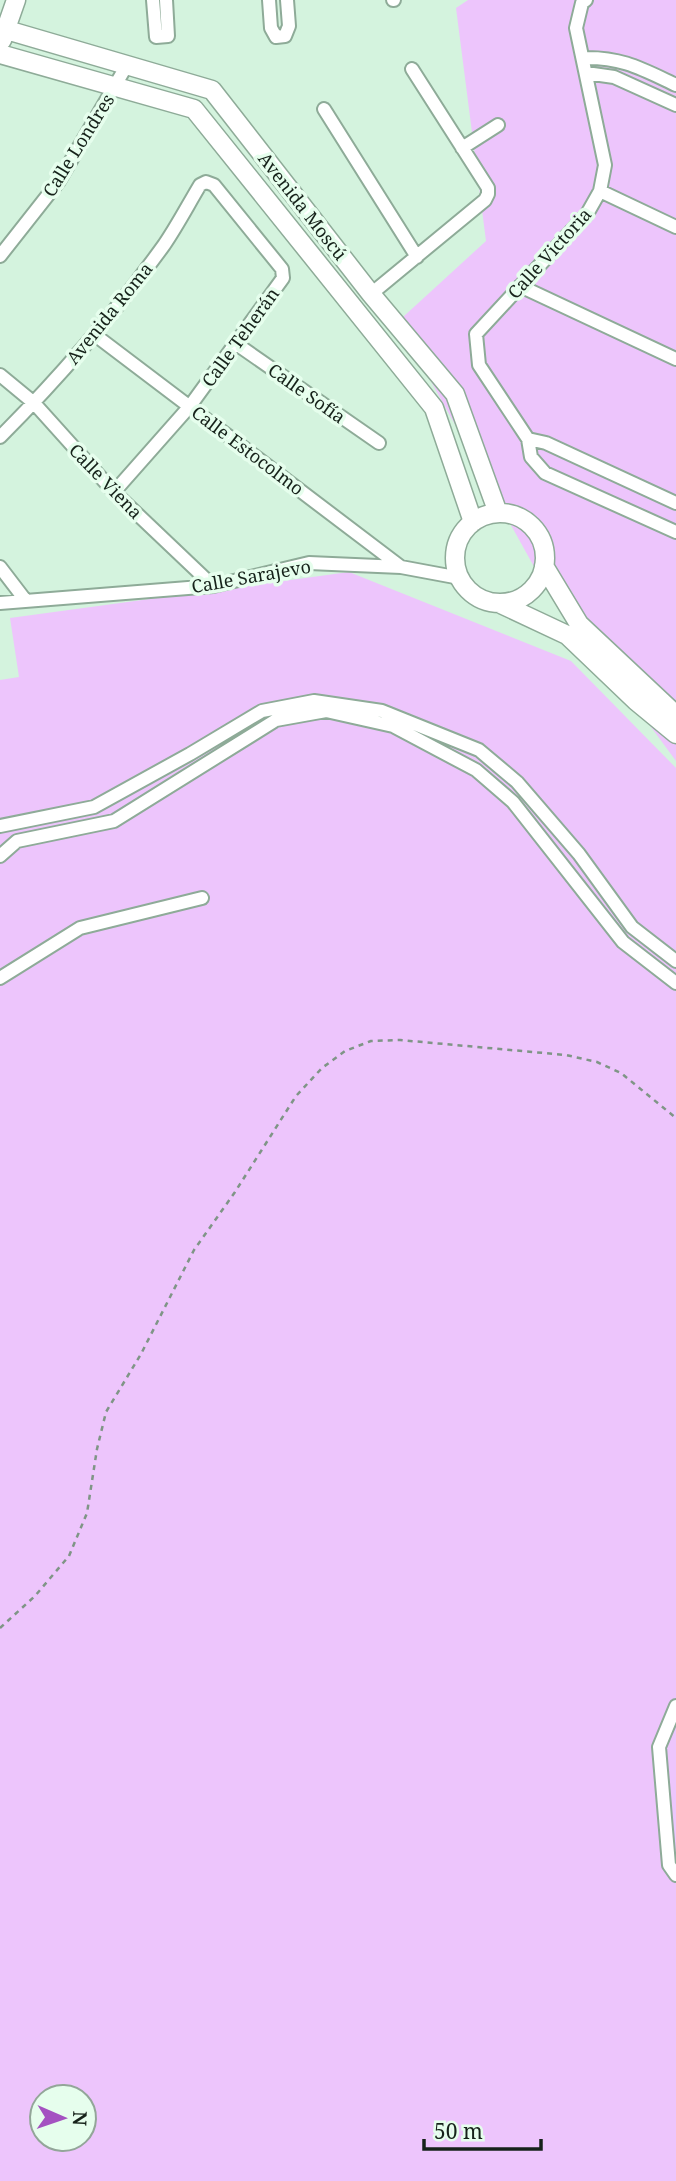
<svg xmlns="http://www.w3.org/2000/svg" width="676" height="2181" viewBox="0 0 676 2181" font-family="'Noto Serif',serif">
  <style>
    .green { fill: #edc5fc; fill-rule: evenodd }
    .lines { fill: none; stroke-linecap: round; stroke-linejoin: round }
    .street-casing { stroke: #8eab98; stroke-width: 16 }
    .secondary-casing { stroke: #8eab98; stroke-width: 21 }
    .path { stroke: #7f9586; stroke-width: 2.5; stroke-dasharray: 5 5; stroke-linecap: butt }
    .street { stroke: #fff; stroke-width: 12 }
    .secondary { stroke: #fff; stroke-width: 18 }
    .labels { text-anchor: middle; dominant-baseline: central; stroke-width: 7; stroke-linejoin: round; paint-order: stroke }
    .street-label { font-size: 18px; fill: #16221a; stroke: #e6feed }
  </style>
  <rect width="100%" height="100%" fill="#d4f3de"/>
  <path class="green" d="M468 0H676V761L537 572 428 376 391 328 486 241 456 8Z
    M349 572 571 661 676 768V2181H0V680L19 677 10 618ZM42 2097H84V2139H42Z"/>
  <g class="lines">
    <g class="street-casing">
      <path id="street" d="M153 0 156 37 168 36 166 0
        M269 0 271 28 276 37 285 36 289 26 287 0
        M393 0H394
        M586 0 582 3 576 28 605 165 600 191 587 214 476 334 479 365 528 439 531 457 545 473 676 532
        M583 58C622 57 642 69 676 85
        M586 73 614 77 676 105
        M324 109 417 257
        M462 148 498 125
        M600 191 676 227
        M0 256 59 181 127 65
        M520 286 676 359
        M371 294 485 200 488 194V188L412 69
        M95 335 401 567
        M235 343 379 443
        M0 375 34 403 114 492 213 586
        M0 437C59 378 115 313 164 245 177 226 188 205 200 185L206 182 214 185 282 269 283 278 190 406 114 492
        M528 439 546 443 676 503
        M0 567 26 601
        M0 603 213 586 309 563 401 567 460 578
        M0 826 94 807 190 754 262 711 314 701 382 711 479 750 517 782 579 854 632 927 676 961
        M0 856 17 841 114 821 276 720 326 711 393 726 476 770 513 802 623 942 676 983
        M0 978 80 928 202 898
        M676 1706 659 1747 669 1865 676 1875"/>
    </g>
    <g class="secondary-casing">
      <path id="secondary" d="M0 28 212 90 371 294 455 394 498 513
        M2 40 16 0
        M0 54 194 109 434 408 473 522
        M455 558a45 45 0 1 1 90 0a45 45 0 1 1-90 0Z
        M544 566 579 624 676 715
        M501 604 567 635 636 701 676 734"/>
    </g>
    <path class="path" d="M0 1628 35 1596 69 1556 87 1513 97 1449 106 1412 141 1354 194 1250 235 1192 296 1096 322 1068 345 1051 371 1041 400 1040 566 1055 597 1062 621 1073 676 1118"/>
    <use href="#street" class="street"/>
    <use href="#secondary" class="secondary"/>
  </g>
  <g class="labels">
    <g class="street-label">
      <text transform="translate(78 145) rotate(-58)">Calle Londres</text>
      <text transform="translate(303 206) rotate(52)">Avenida Moscú</text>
      <text transform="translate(549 253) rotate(-48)">Calle Victoria</text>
      <text transform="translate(109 313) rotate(-51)">Avenida Roma</text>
      <text transform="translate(240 337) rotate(-54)">Calle Teherán</text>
      <text transform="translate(307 393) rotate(35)">Calle Sofía</text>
      <text transform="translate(248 450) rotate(37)">Calle Estocolmo</text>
      <text transform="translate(106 481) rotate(46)">Calle Viena</text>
      <text transform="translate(251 576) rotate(-10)">Calle Sarajevo</text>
    </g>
  </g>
  <g transform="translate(63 2118) rotate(92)"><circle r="33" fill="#e6feed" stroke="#93a699" stroke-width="2"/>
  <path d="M0-5L12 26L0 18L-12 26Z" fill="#a452c1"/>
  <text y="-10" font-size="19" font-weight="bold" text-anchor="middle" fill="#16221a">N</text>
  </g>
  <path d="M424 2139v10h117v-10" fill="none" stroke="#16221a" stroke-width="3.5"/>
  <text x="434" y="2139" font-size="21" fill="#16221a" stroke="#e6feed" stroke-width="5" paint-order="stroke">50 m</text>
</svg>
